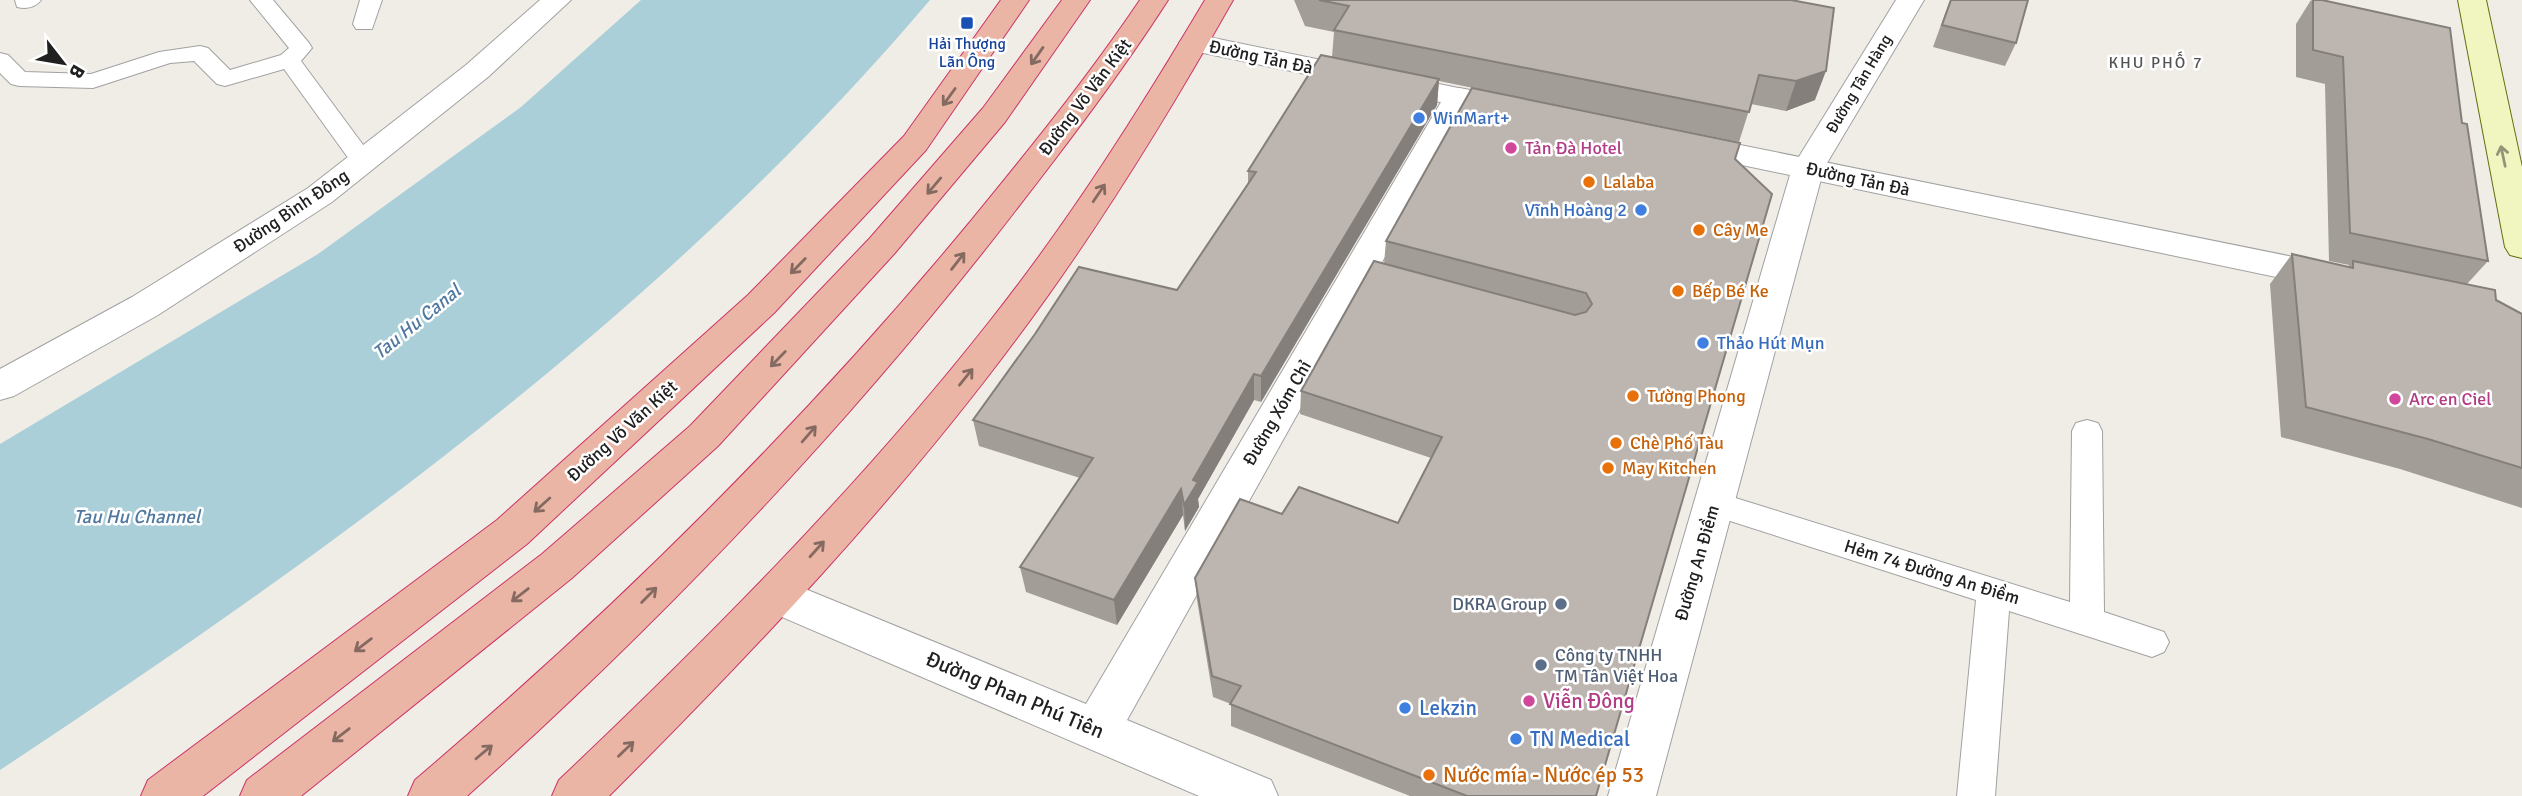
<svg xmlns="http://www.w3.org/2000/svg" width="2522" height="796" viewBox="0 0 2522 796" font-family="Signika,sans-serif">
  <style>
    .water { fill: #abcfd9 }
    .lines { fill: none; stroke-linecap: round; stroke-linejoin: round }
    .service-casing { stroke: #a1a1a1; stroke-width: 2 }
    .minor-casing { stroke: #a1a1a1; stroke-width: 2 }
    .tertiary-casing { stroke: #a1a1a1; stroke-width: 2 }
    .secondary-casing { stroke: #646f0e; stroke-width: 2 }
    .trunk-casing { stroke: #cd3568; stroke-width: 2 }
    .service { fill: #fff; fill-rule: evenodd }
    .minor { fill: #fff; fill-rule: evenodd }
    .tertiary { fill: #fff; fill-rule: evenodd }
    .secondary { fill: #f1f5c0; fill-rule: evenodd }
    .trunk { fill: #eab5a5; fill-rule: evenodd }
    .wall { fill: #a39d97 }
    .shaded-wall { fill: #847f7b }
    .building { fill: #bdb6b0; stroke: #847f7b; stroke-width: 2 }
    .oneway { stroke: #856a62 }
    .oneway2 { stroke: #939578 }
    .transit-dot { fill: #1a4fb4; stroke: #fff; stroke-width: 2.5 }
    .shop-dot { fill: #3f7fe0; stroke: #fff; stroke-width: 2.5 }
    .hotel-dot { fill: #d1479c; stroke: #fff; stroke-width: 2.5 }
    .food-dot { fill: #e8710a; stroke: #fff; stroke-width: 2.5 }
    .service-dot { fill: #5c6f8a; stroke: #fff; stroke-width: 2.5 }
    .labels { text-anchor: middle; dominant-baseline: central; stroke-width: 5; stroke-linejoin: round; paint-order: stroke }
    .far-transit-label { font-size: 16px; fill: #164399; stroke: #fff }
    .far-neighbourhood-label { font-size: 16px; letter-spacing: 2px; fill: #535353; stroke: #fff }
    .far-street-label { font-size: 16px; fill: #202020; stroke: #fff }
    .street-label { font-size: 18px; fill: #202020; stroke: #fff }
    .shop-label { font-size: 18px; fill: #366cbe; stroke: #fff; text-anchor: start }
    .hotel-label { font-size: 18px; fill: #b23c85; stroke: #fff; text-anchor: start }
    .food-label { font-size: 18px; fill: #c56008; stroke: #fff; text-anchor: start }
    .service-label { font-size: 18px; fill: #4e5e75; stroke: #fff; text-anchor: end }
    .water-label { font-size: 19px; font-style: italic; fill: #5078a0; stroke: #fff }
    .near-street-label { font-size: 21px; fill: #202020; stroke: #fff }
    .near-hotel-label { font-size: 21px; fill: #b23c85; stroke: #fff; text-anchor: start }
    .near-shop-label { font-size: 21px; fill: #366cbe; stroke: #fff; text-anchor: start }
    .near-food-label { font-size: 21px; fill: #c56008; stroke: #fff; text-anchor: start }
  </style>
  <rect width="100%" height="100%" fill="#f0ede7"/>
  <path class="water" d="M641 0H930C671 306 333 551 0 770V444L318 254 521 107Z"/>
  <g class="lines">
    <g class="service-casing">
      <path id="service" d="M15 0H41C35 8 26 9 17 7Z
        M250 0H273L309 43 312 48 301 61 375 161 372 166 363 169 354 166 284 69 225 86 217 84 194 61 170 63 93 88 19 86 11 84 0 73V53L8 55 25 72 91 74 159 52 200 46 208 48 230 70 281 55 289 48Z
        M360 0H382L372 29H356L353 24Z
        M2087 420 2098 423 2102 431 2104 612 2164 632 2169 642 2164 652 2152 657 2009 611 1995 796H1957L1976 600 1702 512 1697 503 1702 494 1713 491 2070 602 2072 431 2076 423Z"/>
    </g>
    <g class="minor-casing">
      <path id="minor" d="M1896 0H1924L1824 168 1656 796H1608L1792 168Z
        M1459 88 1470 90 1474 97 1127 720 1271 780 1278 796H1199L761 608 754 595 761 582 776 577 1086 704 1444 97 1448 90Z"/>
    </g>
    <g class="tertiary-casing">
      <path id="tertiary" d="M540 0H571L488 77 332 202 158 315 14 396 0 400V369L132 297 308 188 466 65Z
        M1194 34 1517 100 1528 102 1532 109 1528 116 1517 118 1184 49 1179 43 1184 37Z
        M1686 134 2333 265 2345 269 2351 277 2345 285 2333 289 1675 151 1670 144 1675 137Z"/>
    </g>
    <g class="secondary-casing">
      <path id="secondary" d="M2458 0H2486L2522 167V258L2510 255 2505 247Z"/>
    </g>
    <g class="trunk-casing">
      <path id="trunk" d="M1001 0H1029L926 150 774 313 527 544 203 796H141L148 780 497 520 748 295 904 136Z
        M1062 0H1090L1005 122 894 254 718 446 572 578 301 796H240L247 780 542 554 690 426 870 238 983 108Z
        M1140 0H1168C1116 81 1057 157 998 233 838 437 660 623 467 796H408L415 780C616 609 802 425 970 222 1029 150 1088 77 1140 0Z
        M1205 0H1233C1167 117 1097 231 1017 338 895 502 753 652 609 796H552L559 780C711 636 860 486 990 321 1070 220 1139 111 1205 0Z"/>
    </g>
    <use href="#service" class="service"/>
    <use href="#minor" class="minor"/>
    <use href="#tertiary" class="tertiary"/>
    <use href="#secondary" class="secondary"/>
    <use href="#trunk" class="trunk"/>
  </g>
  <path class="wall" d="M1294 0H1791L1815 100 1786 111 1751 104 1739 142 1439 81 1437 105 1261 402 1254 400 1198 499 1199 507 1185 531 1183 515 1117 625 1026 592 1020 567 1080 478 979 446 973 420 1177 290 1248 184V171L1332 57 1334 32 1305 26Z
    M1950 0H2028L2016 43 2005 66 1933 47Z
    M2311 0 2462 123 2488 261 2467 284 2522 314V508L2400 469 2281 437 2270 284 2292 254 2348 267 2349 265 2329 261 2325 84 2296 77V24Z
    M1735 159 1596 796H1410L1231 726V704L1213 697 1197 600 1195 578 1282 514 1398 523 1431 458 1300 414 1301 391 1384 264 1386 241Z"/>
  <path class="shaded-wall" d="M1826 71 1815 100 1786 111 1796 81Z
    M1439 79 1437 105 1261 402V376Z
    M1254 374V400L1198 499 1199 507 1185 531 1184 505 1193 480Z
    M1181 489 1183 515 1117 625 1114 600Z"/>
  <path class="building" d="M1319 0H1791L1834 8 1826 71 1796 81 1759 75 1749 112 1334 30 1349 6Z
    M1951 0H2028L2016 43 1942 25Z
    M2313 0H2322L2450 28 2462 123 2467 124 2488 261 2350 233 2343 57 2313 50Z
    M1321 55 1439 79 1261 376 1254 374 1193 480 1198 482 1184 505 1181 489 1114 600 1020 567 1093 458 973 420 1035 334 1079 267 1177 290 1256 172 1248 171Z
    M1472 88 1740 143 1735 159 1772 194 1596 796H1467L1230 704 1241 686 1212 676 1195 578 1240 499 1282 514 1299 487 1398 523 1442 437 1301 391 1374 261 1575 315 1586 312 1592 304 1586 293 1386 241Z
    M2292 254 2353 268V261L2495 290 2496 300 2522 314V468L2428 439 2306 407Z"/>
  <defs><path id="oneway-shaft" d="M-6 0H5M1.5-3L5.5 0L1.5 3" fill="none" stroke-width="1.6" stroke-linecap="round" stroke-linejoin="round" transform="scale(1.75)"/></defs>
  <g class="oneway">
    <use href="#oneway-shaft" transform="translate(1037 56) rotate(125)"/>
    <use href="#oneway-shaft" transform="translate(949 97) rotate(126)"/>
    <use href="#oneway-shaft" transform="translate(934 186) rotate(130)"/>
    <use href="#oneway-shaft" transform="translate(1099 193) rotate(-56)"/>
    <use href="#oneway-shaft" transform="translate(958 261) rotate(-52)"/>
    <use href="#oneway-shaft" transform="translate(798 266) rotate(134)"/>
    <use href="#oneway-shaft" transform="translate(778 359) rotate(134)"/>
    <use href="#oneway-shaft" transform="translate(966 377) rotate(-51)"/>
    <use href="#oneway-shaft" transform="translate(809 434) rotate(-49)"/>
    <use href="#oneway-shaft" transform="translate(542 505) rotate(138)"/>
    <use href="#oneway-shaft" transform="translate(817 549) rotate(-48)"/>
    <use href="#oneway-shaft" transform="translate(520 595) rotate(142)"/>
    <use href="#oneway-shaft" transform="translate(649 595) rotate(-45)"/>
    <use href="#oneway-shaft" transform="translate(363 645) rotate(143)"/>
    <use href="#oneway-shaft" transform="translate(341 735) rotate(142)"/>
    <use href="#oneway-shaft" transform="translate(626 749) rotate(-44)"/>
    <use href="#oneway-shaft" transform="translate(484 752) rotate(-40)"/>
  </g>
  <use class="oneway2" href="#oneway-shaft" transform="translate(2503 156) rotate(-102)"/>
  <rect class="transit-dot" x="960" y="16" width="14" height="14" rx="3.5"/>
  <g class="shop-dot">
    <circle cx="1419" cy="118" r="7"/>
    <circle cx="1641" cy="210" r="7"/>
    <circle cx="1703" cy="343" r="7"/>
    <circle cx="1405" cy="708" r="7"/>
    <circle cx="1516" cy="739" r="7"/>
  </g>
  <g class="hotel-dot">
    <circle cx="1511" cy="148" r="7"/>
    <circle cx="2395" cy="399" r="7"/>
    <circle cx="1529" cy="701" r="7"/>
  </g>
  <g class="food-dot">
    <circle cx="1589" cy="182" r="7"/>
    <circle cx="1699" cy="230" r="7"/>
    <circle cx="1678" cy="291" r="7"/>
    <circle cx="1633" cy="396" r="7"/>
    <circle cx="1616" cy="443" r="7"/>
    <circle cx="1608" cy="468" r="7"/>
    <circle cx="1429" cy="775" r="7"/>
  </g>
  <g class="service-dot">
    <circle cx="1561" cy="604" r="7"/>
    <circle cx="1541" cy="665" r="7"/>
  </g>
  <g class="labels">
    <g class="far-transit-label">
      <text x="967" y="44">Hải Thượng<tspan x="967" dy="18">Lãn Ông</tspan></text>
    </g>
    <g class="far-neighbourhood-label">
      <text x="2156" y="63">KHU PHỐ 7</text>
    </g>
    <g class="far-street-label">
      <text transform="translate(1859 84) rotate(-59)">Đường Tân Hàng</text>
    </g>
    <g class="street-label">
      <text transform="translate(1261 57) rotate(12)">Đường Tản Đà</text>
      <text transform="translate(1085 97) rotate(-53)">Đường Võ Văn Kiệt</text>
      <text transform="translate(1858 179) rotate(12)">Đường Tản Đà</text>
      <text transform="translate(291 211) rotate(-34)">Đường Bình Đông</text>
      <text transform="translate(1277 413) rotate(-60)">Đường Xóm Chỉ</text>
      <text transform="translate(622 431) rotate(-42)">Đường Võ Văn Kiệt</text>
      <text transform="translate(1697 563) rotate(-74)">Đường An Điềm</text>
      <text transform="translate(1932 572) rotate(17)">Hẻm 74 Đường An Điềm</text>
    </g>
    <g class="shop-label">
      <text x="1433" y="118">WinMart+</text>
      <text x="1627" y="210" text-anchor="end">Vĩnh Hoàng 2</text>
      <text x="1717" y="343">Thảo Hút Mụn</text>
    </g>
    <g class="hotel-label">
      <text x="1525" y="148">Tản Đà Hotel</text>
      <text x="2409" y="399">Arc en Ciel</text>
    </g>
    <g class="food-label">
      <text x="1603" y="182">Lalaba</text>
      <text x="1713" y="230">Cây Me</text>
      <text x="1692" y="291">Bếp Bé Ke</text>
      <text x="1647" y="396">Tường Phong</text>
      <text x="1630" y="443">Chè Phố Tàu</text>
      <text x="1622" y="468">May Kitchen</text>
    </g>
    <g class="service-label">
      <text x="1547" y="604">DKRA Group</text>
      <text x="1555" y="655" text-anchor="start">Công ty TNHH<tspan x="1555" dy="21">TM Tân Việt Hoa</tspan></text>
    </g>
    <g class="water-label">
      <text transform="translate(417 322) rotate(-39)">Tau Hu Canal</text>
      <text x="137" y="517">Tau Hu Channel</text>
    </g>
    <g class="near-street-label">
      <text transform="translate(1015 695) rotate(23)">Đường Phan Phú Tiên</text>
    </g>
    <g class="near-hotel-label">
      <text x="1543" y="701">Viễn Đông</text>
    </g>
    <g class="near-shop-label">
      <text x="1419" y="708">Lekzin</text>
      <text x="1530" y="739">TN Medical</text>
    </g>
    <g class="near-food-label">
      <text x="1443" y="775">Nước mía - Nước ép 53</text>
    </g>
  </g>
  <g transform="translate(63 63) rotate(121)" stroke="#ffffff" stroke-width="5" paint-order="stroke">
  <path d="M0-5L12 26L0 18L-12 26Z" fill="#202020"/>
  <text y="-10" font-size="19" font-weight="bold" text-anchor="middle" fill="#202020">B</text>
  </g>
</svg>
